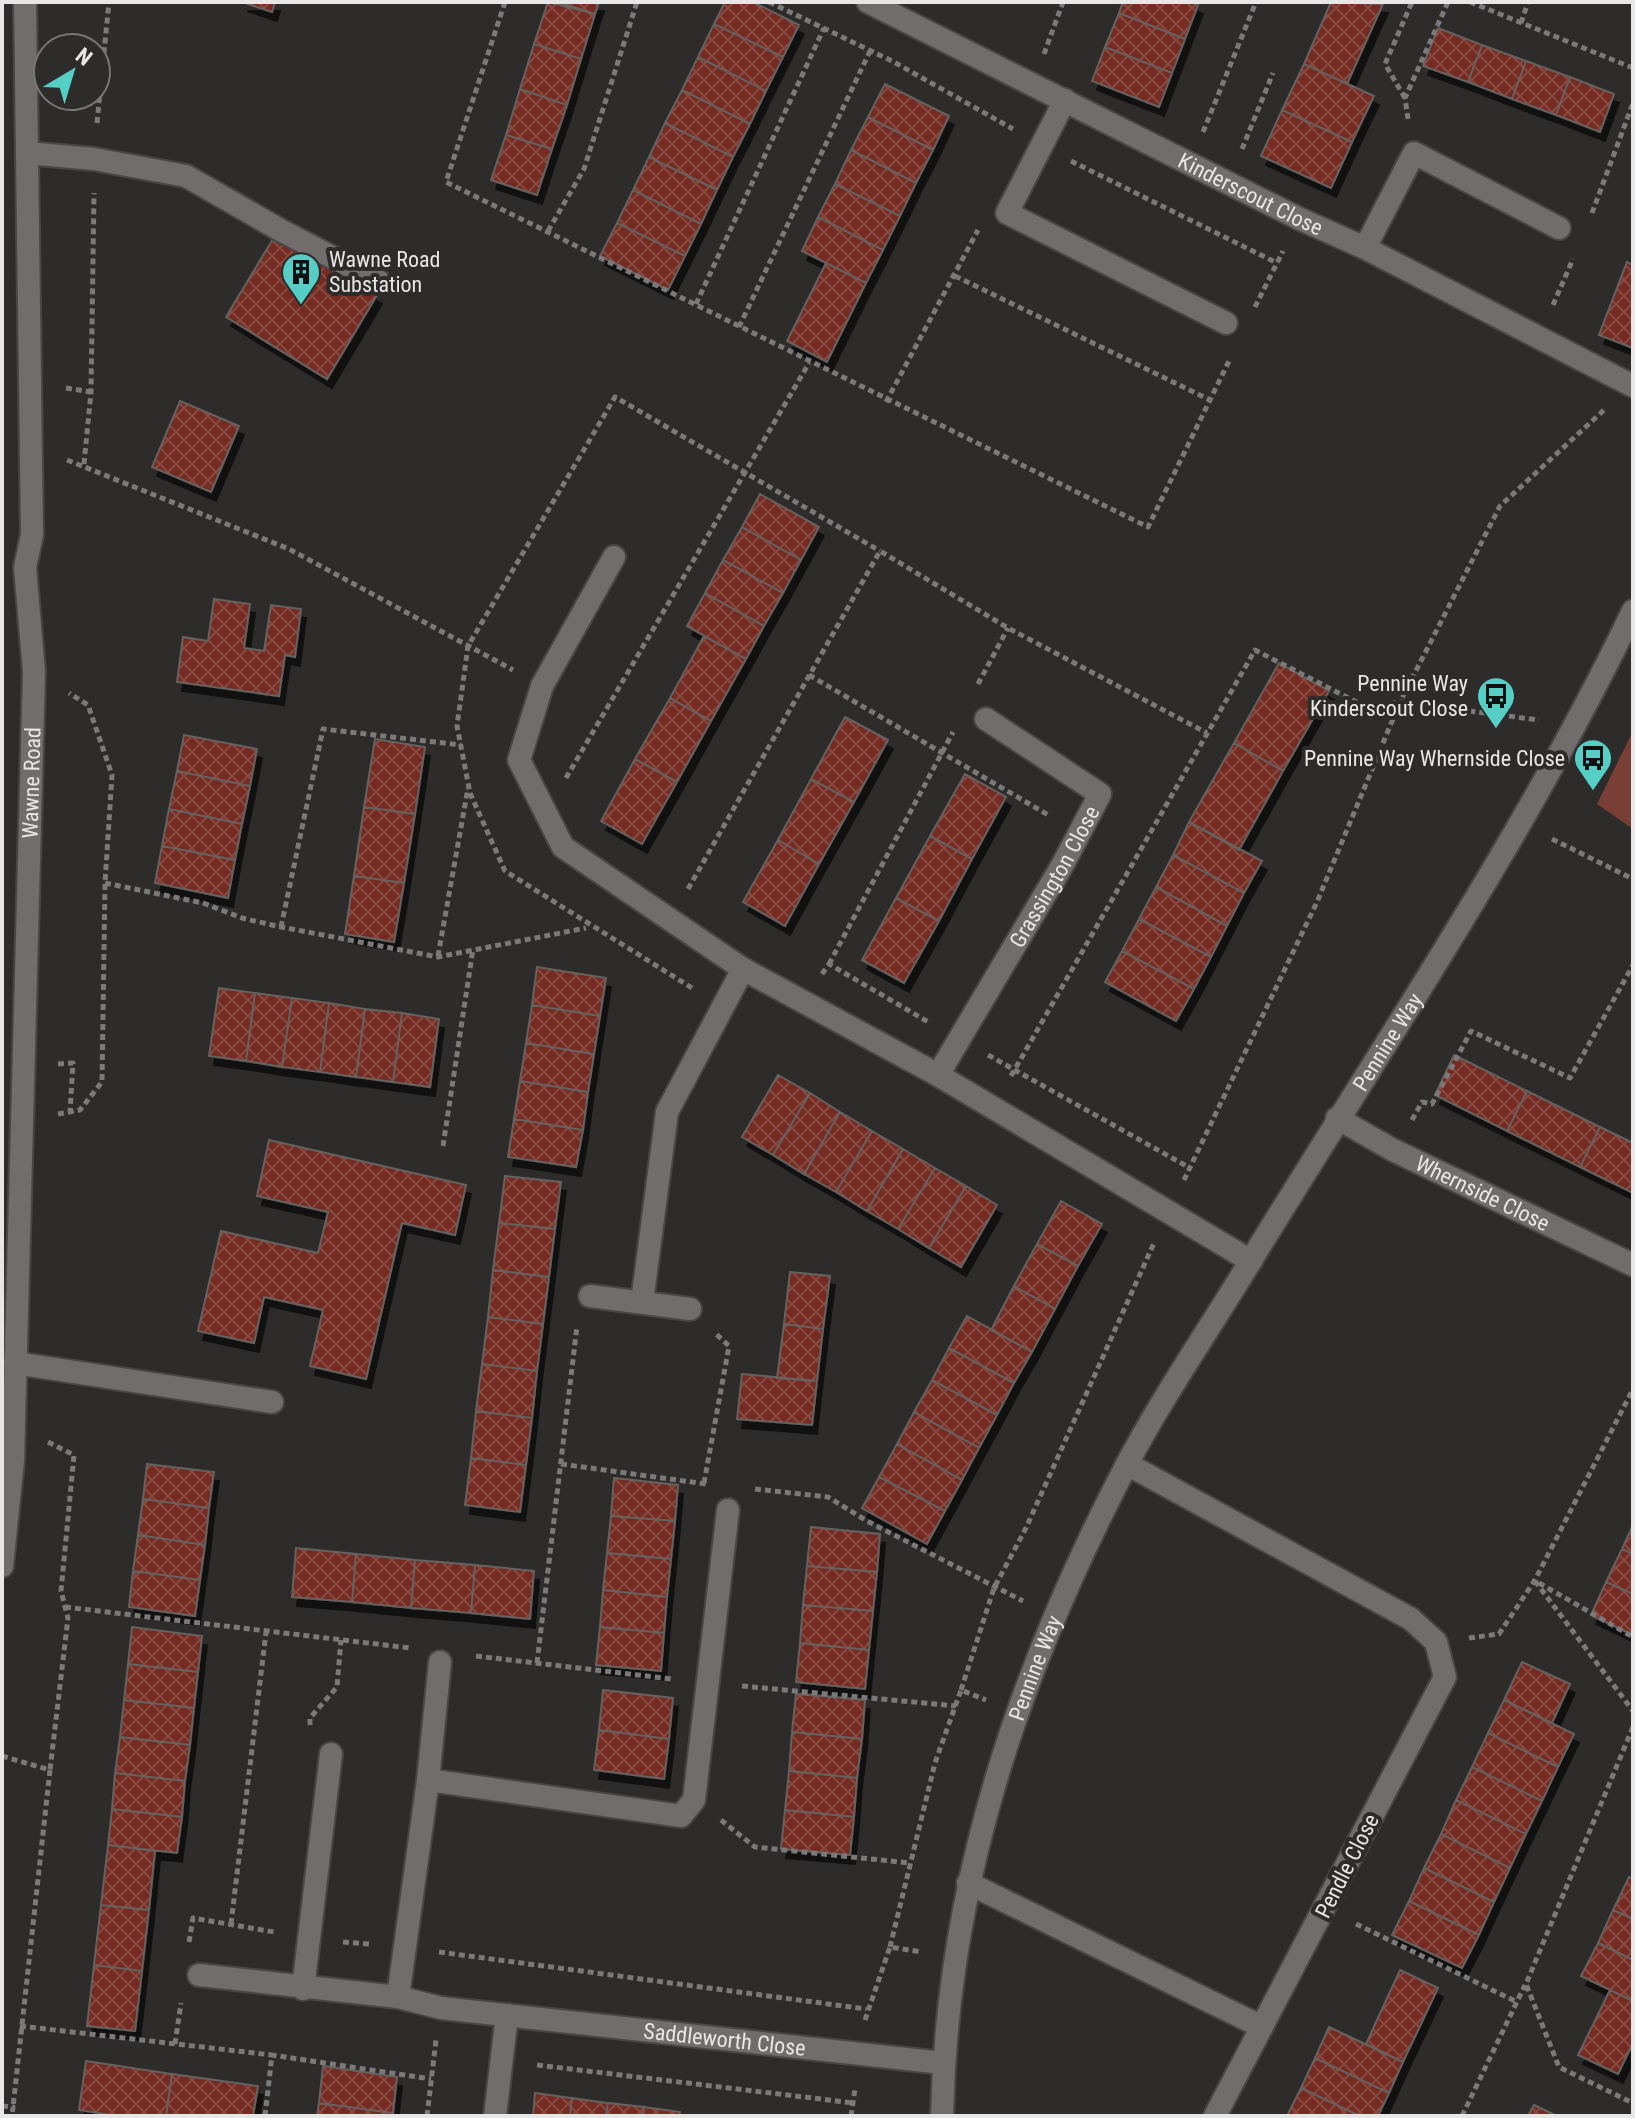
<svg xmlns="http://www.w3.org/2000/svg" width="1635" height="2118" viewBox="0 0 1635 2118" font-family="'Roboto Condensed',sans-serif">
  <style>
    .green { fill: #793f37 }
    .building { fill: url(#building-cross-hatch); stroke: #656261; stroke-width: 2; filter: url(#shadow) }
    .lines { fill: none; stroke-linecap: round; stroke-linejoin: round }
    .service-casing { stroke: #494646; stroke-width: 26 }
    .minor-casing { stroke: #494646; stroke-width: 26 }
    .tertiary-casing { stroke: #494646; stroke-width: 26 }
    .path { stroke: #7b7979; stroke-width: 5; stroke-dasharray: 6 4; stroke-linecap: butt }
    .service { stroke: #716d6c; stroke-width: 22 }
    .minor { stroke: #716d6c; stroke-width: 22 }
    .tertiary { stroke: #716d6c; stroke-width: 22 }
    .labels { text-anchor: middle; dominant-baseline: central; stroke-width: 8; stroke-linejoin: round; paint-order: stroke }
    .street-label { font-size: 22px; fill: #e8e6e6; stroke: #2e2b2b }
    .poi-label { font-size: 22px; fill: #e8e6e6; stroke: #2e2b2b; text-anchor: end }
  </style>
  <defs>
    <pattern id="building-cross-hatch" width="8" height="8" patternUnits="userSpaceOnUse" patternTransform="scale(2)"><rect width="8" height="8" fill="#742a21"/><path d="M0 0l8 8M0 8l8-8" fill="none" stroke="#884941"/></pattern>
    <filter id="shadow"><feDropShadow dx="5" dy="9" stdDeviation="0" flood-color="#0009"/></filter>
  </defs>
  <rect width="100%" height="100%" fill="#2e2b2b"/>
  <path class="green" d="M1633 731V829L1597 804Z"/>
  <path class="building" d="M242 2H275L272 12Z
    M548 2 595 14 581 59 534 44Z
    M558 2H599L595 14Z
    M725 2H753L799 25 783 57 714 24Z
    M1123 2H1191L1198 5 1185 39 1119 13Z
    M1331 2 1383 4 1347 84 1304 64Z
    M1119 13 1185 39 1172 73 1105 47Z
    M714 24 783 57 766 91 698 57Z
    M1438 28 1482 45 1468 82 1423 66Z
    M534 44 581 59 567 105 520 89Z
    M1482 45 1526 61 1512 99 1468 82Z
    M1105 47 1172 73 1159 107 1092 81Z
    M698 57 766 91 750 124 682 90Z
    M1526 61 1570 77 1556 115 1512 99Z
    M1304 64 1374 96 1352 142 1282 110Z
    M1570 77 1614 94 1600 132 1556 115Z
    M885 84 949 116 933 150 868 117Z
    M520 89 567 105 552 149 506 135Z
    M682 90 750 124 733 157 665 123Z
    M1282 110 1352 142 1331 188 1261 156Z
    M868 117 933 150 916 183 851 150Z
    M665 123 733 157 717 190 649 157Z
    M506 135 552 149 537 195 491 180Z
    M851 150 916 183 900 216 835 184Z
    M649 157 717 190 701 224 633 190Z
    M835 184 900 216 883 250 818 217Z
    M633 190 701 224 685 256 617 223Z
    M818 217 883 250 866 283 802 251Z
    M617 223 685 256 668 290 600 256Z
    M276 234 377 295 327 379 226 317Z
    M1627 262 1633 265V348L1599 335Z
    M826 263 866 283 827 362 787 341Z
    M180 401 239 426 211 492 152 467Z
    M760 494 819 527 801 560 742 527Z
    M742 527 801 560 783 593 723 560Z
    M723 560 783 593 764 626 705 593Z
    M705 593 764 626 746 659 687 626Z
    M214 599 250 604 244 648 264 651 271 605 301 609 295 657 285 655 279 696 177 682 183 637 208 641Z
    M704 636 746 659 711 721 670 698Z
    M1279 663 1329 691 1283 771 1234 743Z
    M670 698 711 721 677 782 635 759Z
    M845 717 888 740 854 802 811 779Z
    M184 735 257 749 250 786 177 771Z
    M375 739 425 747 415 814 364 807Z
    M1234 743 1283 771 1239 850 1189 822Z
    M635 759 677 782 642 844 601 821Z
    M177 771 250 786 242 824 169 809Z
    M965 774 1006 797 972 859 930 836Z
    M811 779 854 802 819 864 778 840Z
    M364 807 415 814 404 883 354 876Z
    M169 809 242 824 235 860 162 846Z
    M1189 822 1262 861 1244 893 1173 855Z
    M930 836 972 859 939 921 896 898Z
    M778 840 819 864 785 926 743 902Z
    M162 846 235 860 228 898 155 883Z
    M1173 855 1244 893 1227 926 1156 887Z
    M354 876 404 883 394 942 345 934Z
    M1156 887 1227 926 1211 957 1139 919Z
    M896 898 939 921 904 983 862 960Z
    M1139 919 1211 957 1194 989 1122 951Z
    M1122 951 1194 989 1176 1021 1105 982Z
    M537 967 606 978 600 1016 532 1005Z
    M219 988 255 993 246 1061 209 1056Z
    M255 993 292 998 282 1067 246 1061Z
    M292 998 329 1003 320 1072 282 1067Z
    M329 1003 365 1009 356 1077 320 1072Z
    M532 1005 600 1016 594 1054 526 1043Z
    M365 1009 402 1013 393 1082 356 1077Z
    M402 1013 439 1019 430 1087 393 1082Z
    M526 1043 594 1054 588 1092 520 1081Z
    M1454 1055 1527 1091 1507 1131 1435 1095Z
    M778 1075 810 1093 773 1155 742 1137Z
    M520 1081 588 1092 583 1130 514 1119Z
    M1527 1091 1600 1127 1580 1167 1507 1131Z
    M810 1093 840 1112 804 1174 773 1155Z
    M840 1112 872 1131 836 1192 804 1174Z
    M514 1119 583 1130 576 1167 508 1157Z
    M1600 1127 1633 1143V1193L1580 1167Z
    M872 1131 903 1149 867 1211 836 1192Z
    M269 1140 466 1185 455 1235 402 1223 366 1379 310 1366 323 1310 264 1297 254 1343 198 1331 221 1231 318 1253 328 1212 257 1196Z
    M903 1149 935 1168 898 1229 867 1211Z
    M935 1168 966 1186 929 1248 898 1229Z
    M505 1176 561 1182 555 1229 499 1223Z
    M966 1186 997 1205 961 1267 929 1248Z
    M1061 1201 1102 1224 1078 1266 1037 1244Z
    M499 1223 555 1229 549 1277 493 1270Z
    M1037 1244 1078 1266 1055 1309 1014 1286Z
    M493 1270 549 1277 543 1324 488 1317Z
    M790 1272 830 1276 823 1329 784 1324Z
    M1014 1286 1055 1309 1032 1352 991 1330Z
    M967 1316 1032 1352 1014 1383 949 1348Z
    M488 1317 543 1324 537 1371 482 1364Z
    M784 1324 823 1329 817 1381 777 1378Z
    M949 1348 1014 1383 997 1415 932 1380Z
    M482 1364 537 1371 532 1418 476 1411Z
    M742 1374 817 1381 812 1425 737 1419Z
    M932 1380 997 1415 979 1448 914 1412Z
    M476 1411 532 1418 526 1465 471 1458Z
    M914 1412 979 1448 962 1480 897 1444Z
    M897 1444 962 1480 945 1511 879 1477Z
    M471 1458 526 1465 520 1512 465 1505Z
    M147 1464 214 1472 209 1508 143 1499Z
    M879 1477 945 1511 927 1544 862 1508Z
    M614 1478 678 1485 675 1521 611 1516Z
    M143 1499 209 1508 205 1545 138 1535Z
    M611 1516 675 1521 671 1559 607 1553Z
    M1633 1525V1554L1622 1549Z
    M811 1527 880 1534 877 1572 807 1566Z
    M138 1535 205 1545 200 1580 133 1571Z
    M296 1548 356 1554 352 1602 292 1597Z
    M1622 1549 1633 1554V1594L1606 1582Z
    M607 1553 671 1559 667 1597 603 1590Z
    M356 1554 415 1560 411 1608 352 1602Z
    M415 1560 475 1565 471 1613 411 1608Z
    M475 1565 534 1571 530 1619 471 1613Z
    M807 1566 877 1572 873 1611 803 1605Z
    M133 1571 200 1580 195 1616 129 1607Z
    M1606 1582 1633 1594V1635L1591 1615Z
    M603 1590 667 1597 664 1633 600 1627Z
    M803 1605 873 1611 869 1650 800 1643Z
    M132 1627 202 1636 198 1672 128 1664Z
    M600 1627 664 1633 661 1671 596 1665Z
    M800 1643 869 1650 865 1689 796 1682Z
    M1522 1662 1570 1684 1552 1723 1504 1700Z
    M128 1664 198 1672 194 1708 124 1700Z
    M603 1690 673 1698 669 1739 599 1730Z
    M796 1694 865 1700 862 1739 792 1732Z
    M124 1700 194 1708 190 1745 120 1737Z
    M1504 1700 1574 1734 1558 1767 1488 1733Z
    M599 1730 669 1739 664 1779 594 1770Z
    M792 1732 862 1739 857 1778 789 1771Z
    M1488 1733 1558 1767 1542 1801 1472 1767Z
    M120 1737 190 1745 185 1781 115 1773Z
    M1472 1767 1542 1801 1526 1834 1456 1800Z
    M789 1771 857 1778 854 1817 785 1810Z
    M115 1773 185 1781 182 1817 112 1809Z
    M1456 1800 1526 1834 1510 1868 1441 1834Z
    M112 1809 182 1817 177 1853 108 1845Z
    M785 1810 854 1817 850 1855 781 1849Z
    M1441 1834 1510 1868 1494 1902 1424 1868Z
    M108 1845 155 1851 149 1910 101 1905Z
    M1424 1868 1494 1902 1479 1935 1409 1901Z
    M1629 1877 1633 1879V1919L1613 1910Z
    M1409 1901 1479 1935 1462 1968 1392 1935Z
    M101 1905 149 1910 142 1971 94 1965Z
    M1613 1910 1633 1919V1960L1598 1943Z
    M1598 1943 1633 1960V2001L1581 1976Z
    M94 1965 142 1971 135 2031 87 2026Z
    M1400 1970 1438 1988 1403 2062 1366 2044Z
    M1610 1990 1633 2001V2043L1618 2074 1578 2055Z
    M1329 2027 1403 2062 1389 2093 1315 2058Z
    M1315 2058 1389 2093 1378 2116H1360L1301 2088Z
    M86 2061 172 2074 166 2116H118L79 2110Z
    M323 2066 397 2077 393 2113 319 2103Z
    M172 2074 258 2086 253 2116H166Z
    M1301 2088 1360 2116H1287Z
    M535 2093 572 2098 570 2116H533Z
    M572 2098 608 2103 606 2116H570Z
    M319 2103 393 2113 392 2116H317Z
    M608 2103 644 2107 643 2116H606Z
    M1534 2105 1557 2116H1528Z
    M644 2107 680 2112 679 2116H643Z"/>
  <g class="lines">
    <g class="service-casing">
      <path id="service" d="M1065 100 1007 213 1226 323
        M27 153 94 159 186 176 282 231 380 282
        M1365 248 1414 153 1559 228
        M542 686 614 557
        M15 1363 272 1402
        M428 1780 681 1816 694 1800 728 1510
        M303 1989 331 1754"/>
    </g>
    <g class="minor-casing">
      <g id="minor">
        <path id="s1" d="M868 2 1300 219 1365 248 1633 386"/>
        <path d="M542 686 519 760 563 847 743 969 938 1075 1251 1261"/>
        <path id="s2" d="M938 1075 1063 864 1100 794 986 719"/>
        <path id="s3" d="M1337 1118 1393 1150 1633 1265"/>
        <path d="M590 1296 690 1309"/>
        <path d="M642 1302 667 1112 743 969"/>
        <path d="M1127 1464 1411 1619 1436 1642 1445 1677 1215 2116"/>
        <path d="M968 1883 1262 2027"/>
        <path id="s4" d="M199 1975 398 1997 441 2008 943 2063"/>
        <path d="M398 1997 428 1780 440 1662"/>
        <path d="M495 2116 507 2015"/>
        <path id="s5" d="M942 2116C947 1883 1019 1671 1126 1466 1164 1394 1211 1327 1253 1257 1383 1045 1525 836 1633 611"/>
      </g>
    </g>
    <g class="tertiary-casing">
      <g id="tertiary">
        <path id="s6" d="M2 1566 13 1461 34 672 25 567 32 535 25 2"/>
      </g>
    </g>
    <path class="path" d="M505 2 446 182 1148 527 1230 359
      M769 2 892 61 1013 129
      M1470 2 1633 68
      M1521 23 1528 2
      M1044 54 1063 2
      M1405 98 1385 64 1412 2
      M1408 119 1405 98 1448 2
      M97 123 109 2
      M1203 132 1256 2
      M1242 149 1273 73
      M1071 161 1277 263
      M1592 213 1633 103
      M548 231 584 169 637 2
      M955 276 1210 400
      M696 304 824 28
      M1553 305 1573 259
      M1255 307 1283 251
      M739 327 870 51
      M66 388 91 392
      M886 402 978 230
      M67 460 289 549 513 670
      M84 464 91 392 94 193
      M809 675 1050 816
      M978 684 1008 628
      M566 778 809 363
      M1552 839 1633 879
      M105 883 203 903 242 918 281 927 438 957 586 928
      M688 889 880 551 1008 628 1207 733
      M281 927 323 729 461 745
      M438 956 468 788
      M829 964 953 732
      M822 974 829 964 930 1023
      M692 988 505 871 470 793 457 726 468 646 615 397 880 551
      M988 1055 1190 1168
      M58 1064 73 1063 70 1112
      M1011 1076 1255 650 1366 707 1400 702 1539 720
      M58 1114 80 1110 102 1082 105 883 112 775 88 705 69 693
      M1412 1120 1422 1102 1432 1104 1471 1031 1570 1078 1633 965
      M443 1146 473 949
      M1184 1180 1317 902 1400 702 1500 506 1604 410
      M48 1442 74 1455 61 1591 68 1618 50 1770
      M561 1464 706 1484
      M704 1483 729 1346 715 1333
      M755 1489 828 1497 867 1521 1023 1601
      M1535 1581 1633 1711
      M1539 1583 1633 1637
      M65 1607 410 1648
      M1469 1638 1499 1634 1535 1580 1633 1389
      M476 1656 672 1679
      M537 1663 577 1326
      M742 1686 956 1706
      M961 1690 994 1588 1026 1528 1154 1243
      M310 1725V1718L337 1687 341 1640
      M1633 1727 1526 1984 1559 2067 1633 2103
      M2 1756 50 1770 13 2107
      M721 1820 755 1847 910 1863
      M231 1924 266 1632
      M1356 1924 1517 2002
      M189 1942 193 1918 274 1932
      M343 1942 369 1944
      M890 1947 935 1763 961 1690 986 1700
      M439 1952 866 2009
      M865 2020 890 1947 922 1952
      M20 2026 272 2055
      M175 2044 181 2003
      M537 2065 854 2103
      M2 2106 13 2107 12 2116
      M265 2116 272 2055 431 2079
      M427 2116 436 2040
      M851 2116 855 2089
      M1462 2116 1525 1985"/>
    <use href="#service" class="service"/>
    <use href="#minor" class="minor"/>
    <use href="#tertiary" class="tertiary"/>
  </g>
  <defs>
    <g id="building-pin" transform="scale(2)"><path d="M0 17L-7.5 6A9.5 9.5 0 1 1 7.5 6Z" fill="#55cec5" stroke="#2e2b2b"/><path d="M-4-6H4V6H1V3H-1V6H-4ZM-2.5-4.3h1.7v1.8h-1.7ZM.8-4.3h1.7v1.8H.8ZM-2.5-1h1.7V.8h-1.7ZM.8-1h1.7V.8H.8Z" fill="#111"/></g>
    <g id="bus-pin" transform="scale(2)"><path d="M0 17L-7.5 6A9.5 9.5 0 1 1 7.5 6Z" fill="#55cec5" stroke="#2e2b2b"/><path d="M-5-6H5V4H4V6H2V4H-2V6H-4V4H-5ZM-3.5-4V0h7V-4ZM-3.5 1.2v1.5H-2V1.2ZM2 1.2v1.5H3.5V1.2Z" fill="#111"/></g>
  </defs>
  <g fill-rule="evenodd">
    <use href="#building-pin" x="301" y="272"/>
    <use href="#bus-pin" x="1496" y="696"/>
    <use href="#bus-pin" x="1593" y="758"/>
  </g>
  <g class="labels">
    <g class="street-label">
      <text stroke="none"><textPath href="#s1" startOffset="428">Kinderscout Close</textPath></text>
      <text stroke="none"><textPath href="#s6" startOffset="784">Wawne Road</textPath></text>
      <text stroke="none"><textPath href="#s2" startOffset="230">Grassington Close</textPath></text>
      <text stroke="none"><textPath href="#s5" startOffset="1180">Pennine Way</textPath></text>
      <text stroke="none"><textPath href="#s3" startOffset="164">Whernside Close</textPath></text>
      <text stroke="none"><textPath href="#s5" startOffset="460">Pennine Way</textPath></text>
      <text transform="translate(1347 1866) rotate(-63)">Pendle Close</text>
      <text stroke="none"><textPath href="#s4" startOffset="530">Saddleworth Close</textPath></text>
    </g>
    <g class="poi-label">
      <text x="329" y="259" text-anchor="start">Wawne Road<tspan x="329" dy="25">Substation</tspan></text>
      <text x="1468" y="683">Pennine Way<tspan x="1468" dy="25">Kinderscout Close</tspan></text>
      <text x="1565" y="758">Pennine Way Whernside Close</text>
    </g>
  </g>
  <rect width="1635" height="2118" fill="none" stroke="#e8e6e6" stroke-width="8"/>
  <g transform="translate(72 72) rotate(38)"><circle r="38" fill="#2e2b2b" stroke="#787676" stroke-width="2"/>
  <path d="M0-6L14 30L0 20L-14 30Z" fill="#55cec5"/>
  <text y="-12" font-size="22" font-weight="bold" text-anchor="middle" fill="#e8e6e6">N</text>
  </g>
</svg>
